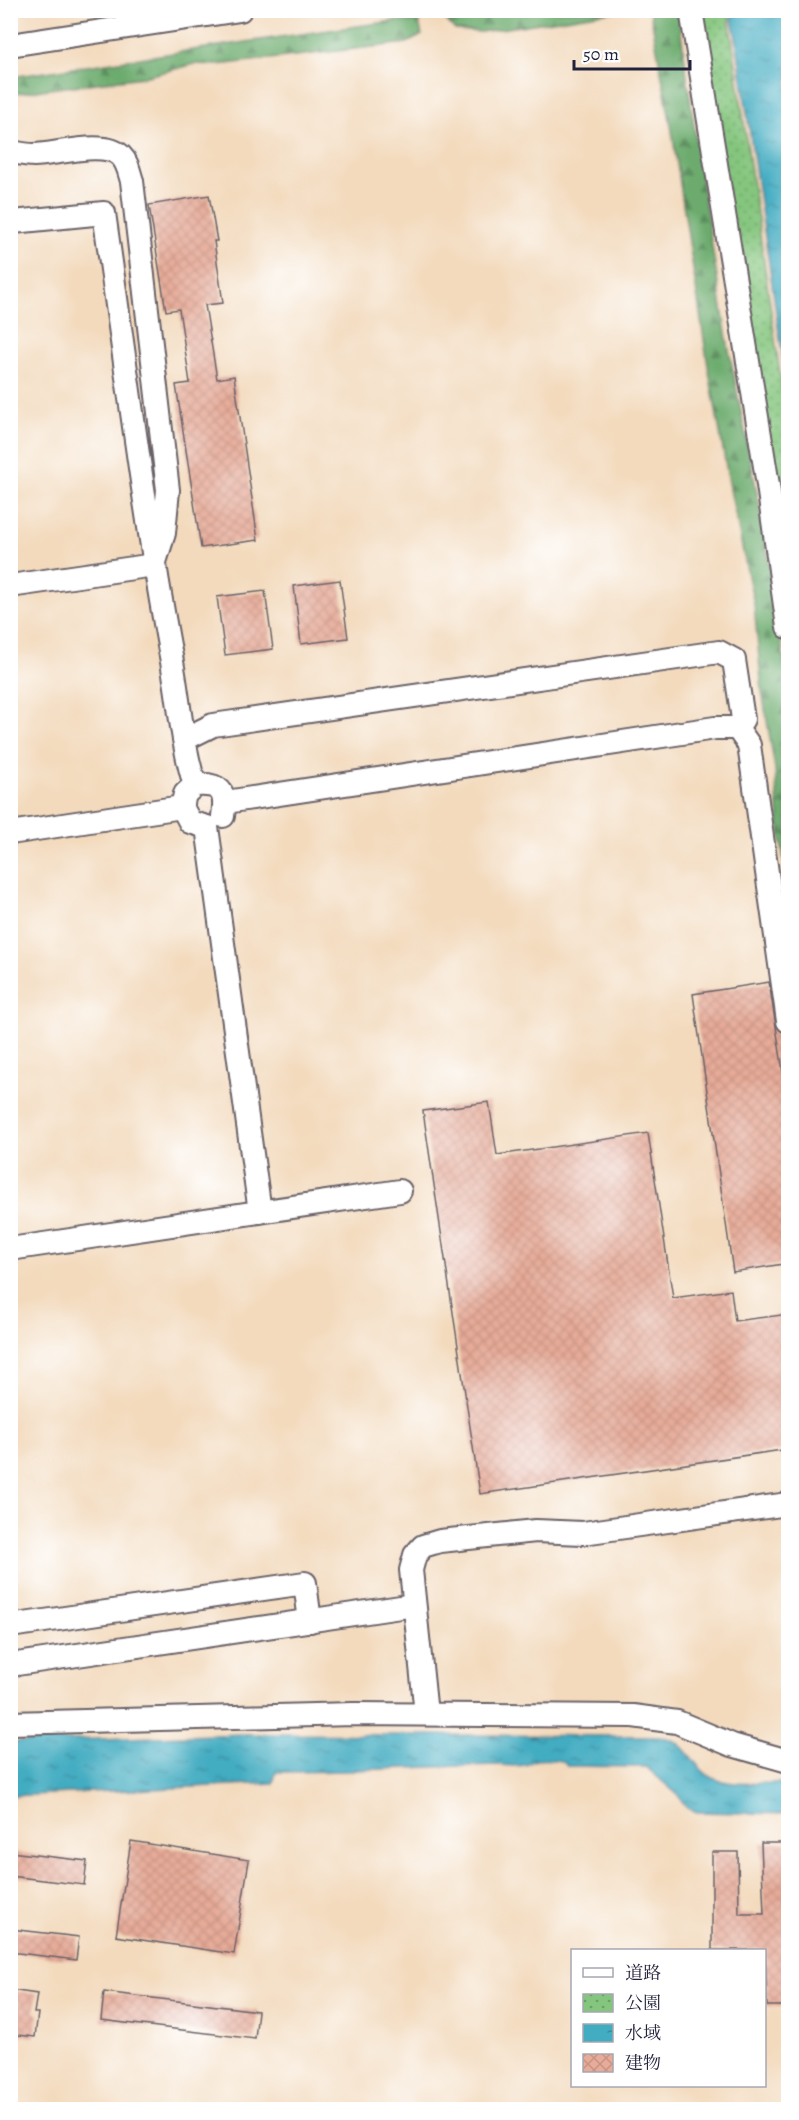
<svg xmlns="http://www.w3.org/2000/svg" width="799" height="2120" viewBox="0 0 799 2120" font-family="Alegreya,'Noto Serif JP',serif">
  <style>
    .forest { fill: url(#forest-firs); stroke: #476654; stroke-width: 1.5 }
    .park { fill: url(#park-dots); stroke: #54745c; stroke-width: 1.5 }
    .water { fill: url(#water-ripples); stroke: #32677e; stroke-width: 1.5 }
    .building { fill: url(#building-cross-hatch) }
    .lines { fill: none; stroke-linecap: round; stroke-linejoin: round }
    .minor-casing { stroke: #6b6268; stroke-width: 26 }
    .minor { stroke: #fff; stroke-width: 22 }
  </style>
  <defs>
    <pattern id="forest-firs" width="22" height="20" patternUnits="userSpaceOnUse" patternTransform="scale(1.5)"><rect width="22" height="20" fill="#6cab6d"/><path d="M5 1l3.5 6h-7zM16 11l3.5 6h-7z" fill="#588b5b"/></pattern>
    <pattern id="park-dots" width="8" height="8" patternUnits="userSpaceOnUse" patternTransform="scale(1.5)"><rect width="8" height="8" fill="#85c67e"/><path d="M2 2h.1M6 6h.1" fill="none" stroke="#6ca068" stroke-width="1.8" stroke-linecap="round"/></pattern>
    <pattern id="water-ripples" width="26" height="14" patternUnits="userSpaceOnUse" patternTransform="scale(1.5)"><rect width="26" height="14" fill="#42acc1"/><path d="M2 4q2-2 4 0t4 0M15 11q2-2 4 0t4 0" fill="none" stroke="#378c9e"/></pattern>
    <pattern id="building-cross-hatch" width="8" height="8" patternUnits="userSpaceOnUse" patternTransform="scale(1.5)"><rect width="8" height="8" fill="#e7ab98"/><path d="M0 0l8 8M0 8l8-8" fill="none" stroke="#c69384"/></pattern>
  </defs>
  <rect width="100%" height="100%" fill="#fff"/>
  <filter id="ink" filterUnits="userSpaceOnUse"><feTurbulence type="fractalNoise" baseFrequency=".0167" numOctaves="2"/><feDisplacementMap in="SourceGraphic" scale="12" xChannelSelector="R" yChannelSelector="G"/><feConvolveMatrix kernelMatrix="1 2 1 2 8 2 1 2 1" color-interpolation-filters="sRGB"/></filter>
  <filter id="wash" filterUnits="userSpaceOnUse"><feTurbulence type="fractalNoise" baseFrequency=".008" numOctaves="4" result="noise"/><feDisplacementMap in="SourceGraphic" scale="24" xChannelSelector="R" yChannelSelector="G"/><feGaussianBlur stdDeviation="1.35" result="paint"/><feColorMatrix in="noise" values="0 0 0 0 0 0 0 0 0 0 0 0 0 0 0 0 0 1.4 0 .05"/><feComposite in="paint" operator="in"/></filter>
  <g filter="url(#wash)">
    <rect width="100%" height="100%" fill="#f3dabd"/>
    <path class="forest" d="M451 11V10L617 11 481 32 455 30 446 20Z
      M650 11H678L703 190 728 345 763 524 788 686V886L780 835 775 769 762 691 754 604 731 494 708 366 671 125Z
      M394 21 419 22 422 35 407 43 217 65 195 64 143 77 11 94V77C138 59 266 38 394 21Z"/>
    <path class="park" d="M698 11H728L788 430V588Z"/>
    <path class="water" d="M730 11H788V394L736 38Z
      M244 1734 648 1736C654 1737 661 1737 667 1738 688 1744 694 1769 713 1778 731 1787 768 1782 788 1783V1814L697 1812 687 1808 678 1795 646 1767 567 1766 565 1762C559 1760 539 1758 533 1761 532 1761 527 1765 525 1765 517 1767 506 1765 498 1765 459 1766 422 1767 384 1769 373 1770 362 1768 352 1771L276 1772 273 1783 11 1796V1742Z"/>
    <g id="blocks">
      <path class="building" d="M209 195 217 241H214L223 303 205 305 217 379 234 376 258 540 201 548 176 385 190 383 179 309 166 311 149 205Z
        M340 580 348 638 301 644 294 586Z
        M265 591 273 649 225 655 217 597Z
        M769 982 789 1110V1263L733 1272 693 994Z
        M489 1102 497 1155 648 1133 673 1298 731 1290 735 1321 789 1314V1449L480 1494 423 1111Z
        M131 1841 249 1860 234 1954 116 1936Z
        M761 1843H789V2006H767L765 1950H712V1852H738L739 1914H764Z
        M10 1852 87 1861 84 1885 10 1876Z
        M10 1929 79 1937 76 1960 10 1952Z
        M10 1990 37 1994 34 2013H38L35 2037 10 2034Z
        M104 1992 258 2011 255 2039 101 2020Z"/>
    </g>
  </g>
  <g filter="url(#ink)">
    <use href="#blocks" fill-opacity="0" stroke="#6b6268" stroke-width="1.5"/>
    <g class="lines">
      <g class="minor-casing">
        <path id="minor" d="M691 10 768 485 788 627
          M10 45 240 10
          M10 152C18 153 26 155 34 155 55 155 105 139 121 156 128 163 129 172 132 181L168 490 164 533 154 565 10 586
          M13 222 104 213C125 359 143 505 170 651 179 695 181 742 195 785L185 794 182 807 190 822 207 827 260 1212
          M185 739 213 725 719 652 734 660 743 719 737 728 749 745 788 1021
          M195 785C220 783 227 791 223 816
          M226 802 715 728H737
          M10 833 182 807
          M10 1249 400 1191
          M10 1626 305 1583 310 1621
          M10 1665 414 1605
          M426 1714 411 1570 415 1555 423 1546 440 1541 536 1531 583 1533 788 1504
          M10 1723 353 1714 633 1716 677 1722 732 1745 788 1761"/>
      </g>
      <use href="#minor" class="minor"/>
    </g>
  </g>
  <rect width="799" height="2120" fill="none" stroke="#fff" stroke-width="36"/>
  <rect x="571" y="1949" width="195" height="138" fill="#ffffff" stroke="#a7a7b1" stroke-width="1.5"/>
  <rect x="583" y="1968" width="30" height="9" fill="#ffffff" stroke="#a7a7b1" stroke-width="1.5"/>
  <text x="625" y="1979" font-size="18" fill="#22223b">道路</text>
  <rect x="583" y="1994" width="30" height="18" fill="url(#park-dots)" stroke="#a7a7b1" stroke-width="1.5"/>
  <text x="625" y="2009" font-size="18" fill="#22223b">公園</text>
  <rect x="583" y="2024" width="30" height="18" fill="url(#water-ripples)" stroke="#a7a7b1" stroke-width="1.5"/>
  <text x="625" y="2039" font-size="18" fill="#22223b">水域</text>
  <rect x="583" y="2054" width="30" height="18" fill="url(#building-cross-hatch)" stroke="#a7a7b1" stroke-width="1.5"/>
  <text x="625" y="2069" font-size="18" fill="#22223b">建物</text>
  <path d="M574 60v9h116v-9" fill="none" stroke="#22223b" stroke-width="3"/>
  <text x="583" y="60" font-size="18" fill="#22223b" stroke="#ffffff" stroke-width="4.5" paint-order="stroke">50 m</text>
</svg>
